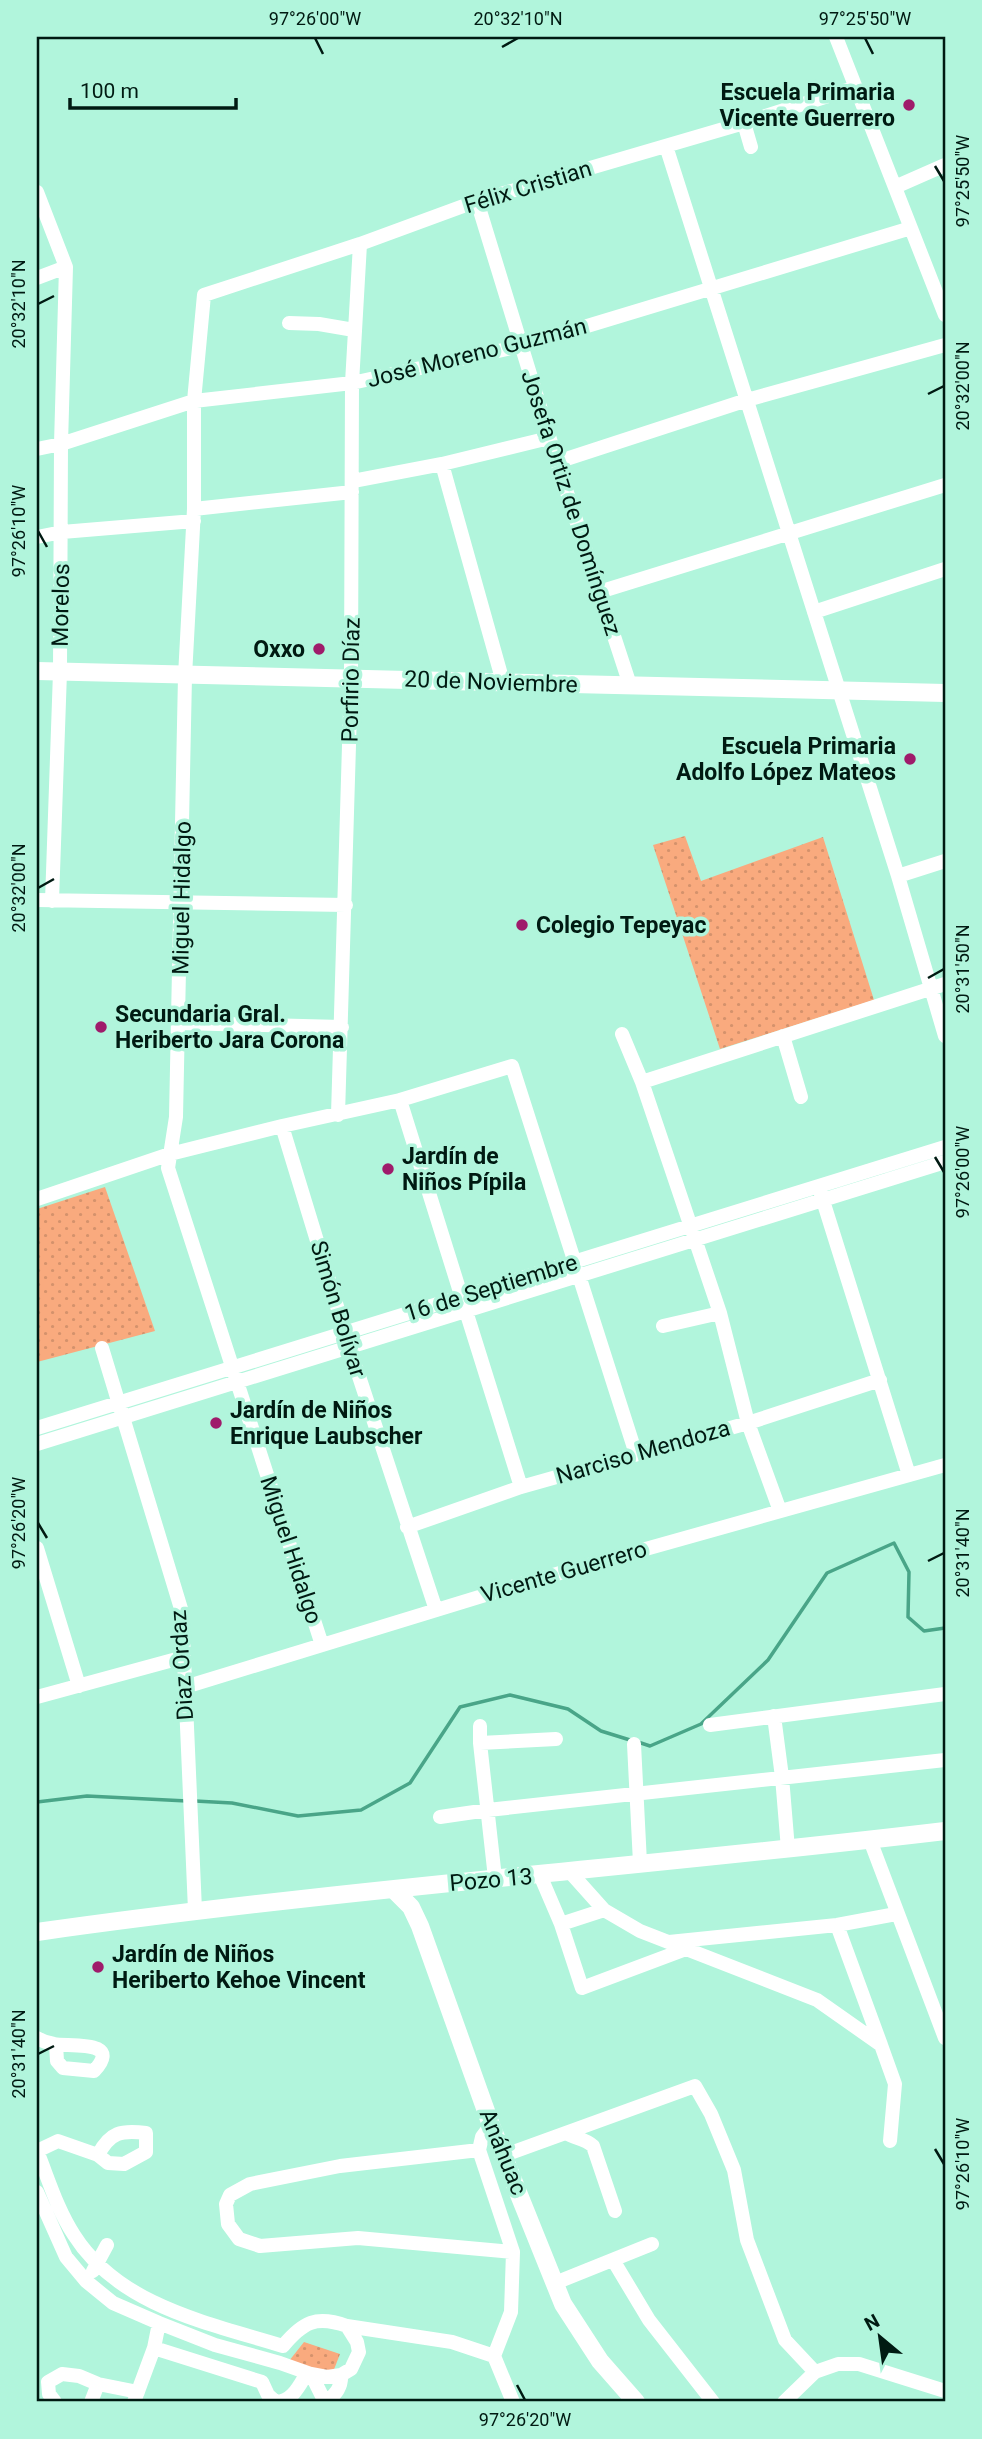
<svg xmlns="http://www.w3.org/2000/svg" width="982" height="2439" viewBox="0 0 982 2439" font-family="Roboto,sans-serif">
  <style>
    .grass { fill: url(#grass-dots) }
    .lines { fill: none; stroke-linecap: round; stroke-linejoin: round }
    .stream { stroke: #49a588; stroke-width: 3.5 }
    .minor { stroke: #fff; stroke-width: 14 }
    .major { stroke: #fff; stroke-width: 18 }
    .ticks { fill: none; stroke: #001a12; stroke-width: 2.5 }
    .poi-dot { fill: #9f1b6b; stroke: #b1f5dc; stroke-width: 2.5 }
    .labels { text-anchor: middle; dominant-baseline: central; stroke-width: 7; stroke-linejoin: round; paint-order: stroke }
    .poi-label { font-size: 23px; font-weight: bold; fill: #001a12; stroke: #b1f5dc; text-anchor: start }
    .street-label { font-size: 23px; fill: #001a12; stroke: #b1f5dc }
    .neatline { fill: none; stroke: #001a12; stroke-width: 2.5 }
    .ticks-label { font-size: 18px; text-anchor: middle; fill: #001a12 }
  </style>
  <defs>
    <pattern id="grass-dots" width="8" height="8" patternUnits="userSpaceOnUse" patternTransform="scale(1.75)"><rect width="8" height="8" fill="#f9aa7e"/><path d="M2 2h.1M6 6h.1" fill="none" stroke="#d4926c" stroke-width="1.8" stroke-linecap="round"/></pattern>
  </defs>
  <rect width="100%" height="100%" fill="#b1f5dc"/>
  <path class="grass" d="M685 836 701 881 823 837 874 1000 720 1049 653 845Z
    M105 1187 155 1331 37 1362V1209Z
    M304 2342 340 2354 333 2372 323 2376 289 2361Z"/>
  <g class="lines">
    <path class="stream" d="M638 1742 650 1746 701 1724 768 1660 827 1573 894 1543 909 1572 908 1617 924 1631 945 1628
      M195 1801 232 1803 298 1816 361 1810 410 1783 460 1707 510 1695 568 1709 601 1731 630 1740
      M37 1802 87 1796 187 1801"/>
    <path class="minor" d="M836 37 945 315
      M744 123 751 147
      M666 146 898 876 945 1036
      M895 187 945 165
      M37 192 66 267 61 444 60 672 52 901
      M477 201 557 462 630 685
      M37 278 66 267
      M289 323 319 324 354 330
      M37 449 61 444 194 401 352 383 521 346 911 228
      M557 462 747 400 945 345
      M442 464 503 682
      M353 481 442 464 549 438
      M194 509 352 492
      M37 537 62 532 194 521
      M599 592 945 485
      M814 612 945 569
      M898 876 945 861
      M37 900 346 905
      M180 1023 342 1027
      M622 1034 642 1082 720 1313 748 1423 780 1511
      M783 1036 801 1097
      M642 1082 945 984
      M400 1100 521 1487
      M338 1115 351 678 352 383 360 244
      M282 1126 350 1349 436 1610
      M820 1191 909 1475
      M37 1199 170 1154 282 1126 400 1100 512 1066 636 1454
      M663 1326 720 1313
      M102 1348 182 1612 195 1910
      M37 1428 945 1147
      M37 1444 945 1162
      M407 1527 521 1487 748 1423 880 1380
      M37 1548 79 1686
      M322 1645 168 1168 176 1117 185 676 194 509V401L204 295 360 244 477 201 744 123 856 87
      M185 1687 528 1582 945 1465
      M37 1697 184 1657
      M774 1716 782 1777 788 1849
      M710 1725 945 1694
      M480 1726V1743L495 1878
      M480 1743 556 1739
      M634 1744 640 1863
      M440 1817 488 1810 945 1760
      M870 1840 945 2038
      M570 1872 604 1910 640 1931 817 2000 881 2045 895 2084 890 2141
      M540 1875 561 1924 582 1988 686 1949
      M561 1924 604 1910
      M837 1925 881 2045
      M669 1942 837 1925 896 1914
      M37 2038C42 2041 48 2043 54 2044 67 2047 124 2039 94 2071L63 2068 57 2061 56 2045
      M491 2125 482 2137 479 2150 513 2252 511 2312 494 2356 513 2402
      M566 2133C575 2139 584 2138 593 2146L615 2211
      M479 2150 340 2166 250 2184 230 2195 226 2204 228 2224 239 2239 260 2246 358 2238 513 2252
      M37 2151C48 2178 57 2209 74 2235 119 2306 208 2323 283 2346 303 2322 316 2315 347 2326L357 2342 359 2352 351 2369 341 2375 327 2377 311 2374 280 2363 215 2345 159 2323 113 2303 86 2281 66 2257 37 2192
      M37 2151 58 2141 98 2155 108 2163 124 2164 146 2152V2133C121 2130 110 2132 98 2155
      M505 2155 695 2086 711 2114 734 2170 747 2240 785 2340 815 2372 838 2364H859L945 2391
      M613 2260 649 2320 713 2402
      M93 2271 107 2245
      M555 2283 652 2244
      M347 2326 452 2342 494 2356
      M154 2348 262 2382 268 2395 276 2402C292 2402 299 2386 307 2373
      M311 2374 325 2402
      M55 2402 49 2394 48 2382 62 2374 79 2376 98 2384 138 2392
      M91 2402 98 2384
      M134 2402 154 2348 159 2323
      M327 2402C335 2394 342 2388 341 2375
      M784 2402 815 2372"/>
    <path class="major" d="M37 671 945 693
      M394 1890 411 1907 420 1926 491 2125 563 2304 600 2361 636 2402
      M37 1932C339 1889 643 1867 945 1831"/>
  </g>
  <path class="ticks" d="M315 38 323 54M865 38 873 54M502 47 518 38M935 166 944 181M38 304 54 296M928 394 944 386M38 531 47 547M38 888 54 879M928 978 944 969M935 1157 944 1172M38 1523 47 1538M928 1561 944 1553M38 2054 54 2046M935 2149 944 2164M517 2385 525 2400"/>
  <g class="poi-dot">
    <circle cx="909" cy="105" r="7"/>
    <circle cx="319" cy="649" r="7"/>
    <circle cx="910" cy="759" r="7"/>
    <circle cx="522" cy="925" r="7"/>
    <circle cx="101" cy="1027" r="7"/>
    <circle cx="388" cy="1169" r="7"/>
    <circle cx="216" cy="1423" r="7"/>
    <circle cx="98" cy="1967" r="7"/>
  </g>
  <g class="labels">
    <g class="poi-label">
      <text x="895" y="92" text-anchor="end">Escuela Primaria<tspan x="895" dy="26">Vicente Guerrero</tspan></text>
      <text x="305" y="649" text-anchor="end">Oxxo</text>
      <text x="896" y="746" text-anchor="end">Escuela Primaria<tspan x="896" dy="26">Adolfo López Mateos</tspan></text>
      <text x="536" y="925">Colegio Tepeyac</text>
      <text x="115" y="1014">Secundaria Gral.<tspan x="115" dy="26">Heriberto Jara Corona</tspan></text>
      <text x="402" y="1156">Jardín de<tspan x="402" dy="26">Niños Pípila</tspan></text>
      <text x="230" y="1410">Jardín de Niños<tspan x="230" dy="26">Enrique Laubscher</tspan></text>
      <text x="112" y="1954">Jardín de Niños<tspan x="112" dy="26">Heriberto Kehoe Vincent</tspan></text>
    </g>
    <g class="street-label">
      <text transform="translate(528 187) rotate(-17)">Félix Cristian</text>
      <text transform="translate(477 353) rotate(-14)">José Moreno Guzmán</text>
      <text transform="translate(571 503) rotate(72)">Josefa Ortiz de Domínguez</text>
      <text transform="translate(61 605) rotate(-89)">Morelos</text>
      <text transform="translate(351 680) rotate(-89)">Porfirio Díaz</text>
      <text transform="translate(491 682) rotate(2)">20 de Noviembre</text>
      <text transform="translate(182 898) rotate(-89)">Miguel Hidalgo</text>
      <text transform="translate(491 1288) rotate(-17)">16 de Septiembre</text>
      <text transform="translate(338 1309) rotate(73)">Simón Bolívar</text>
      <text transform="translate(643 1452) rotate(-16)">Narciso Mendoza</text>
      <text transform="translate(291 1550) rotate(72)">Miguel Hidalgo</text>
      <text transform="translate(564 1572) rotate(-16)">Vicente Guerrero</text>
      <text transform="translate(182 1665) rotate(-94)">Diaz Ordaz</text>
      <text transform="translate(491 1880) rotate(-5)">Pozo 13</text>
      <text transform="translate(503 2152) rotate(68)">Anáhuac</text>
    </g>
  </g>
  <rect width="982" height="2439" fill="none" stroke="#b1f5dc" stroke-width="77"/>
  <g transform="translate(880 2337) rotate(331)" stroke="#b1f5dc" stroke-width="5" paint-order="stroke">
  <path d="M0-5L12 26L0 18L-12 26Z" fill="#001a12"/>
  <text y="-10" font-size="19" font-weight="bold" text-anchor="middle" fill="#001a12">N</text>
  </g>
  <path d="M70 98v10h166v-10" fill="none" stroke="#001a12" stroke-width="3.5"/>
  <text x="80" y="98" font-size="21" fill="#001a12" stroke="#b1f5dc" stroke-width="5" paint-order="stroke">100 m</text>
  <rect x="38" y="38" width="906" height="2362" class="neatline"/>
  <g class="ticks-label">
    <text x="315" y="25">97°26'00"W</text>
    <text x="518" y="25">20°32'10"N</text>
    <text x="865" y="25">97°25'50"W</text>
    <text transform="translate(963 181) rotate(-90)" y="6">97°25'50"W</text>
    <text transform="translate(19 304) rotate(-90)" y="6">20°32'10"N</text>
    <text transform="translate(963 386) rotate(-90)" y="6">20°32'00"N</text>
    <text transform="translate(19 531) rotate(-90)" y="6">97°26'10"W</text>
    <text transform="translate(19 888) rotate(-90)" y="6">20°32'00"N</text>
    <text transform="translate(963 969) rotate(-90)" y="6">20°31'50"N</text>
    <text transform="translate(963 1172) rotate(-90)" y="6">97°26'00"W</text>
    <text transform="translate(19 1523) rotate(-90)" y="6">97°26'20"W</text>
    <text transform="translate(963 1553) rotate(-90)" y="6">20°31'40"N</text>
    <text transform="translate(19 2054) rotate(-90)" y="6">20°31'40"N</text>
    <text transform="translate(963 2164) rotate(-90)" y="6">97°26'10"W</text>
    <text x="525" y="2426">97°26'20"W</text>
  </g>
</svg>
